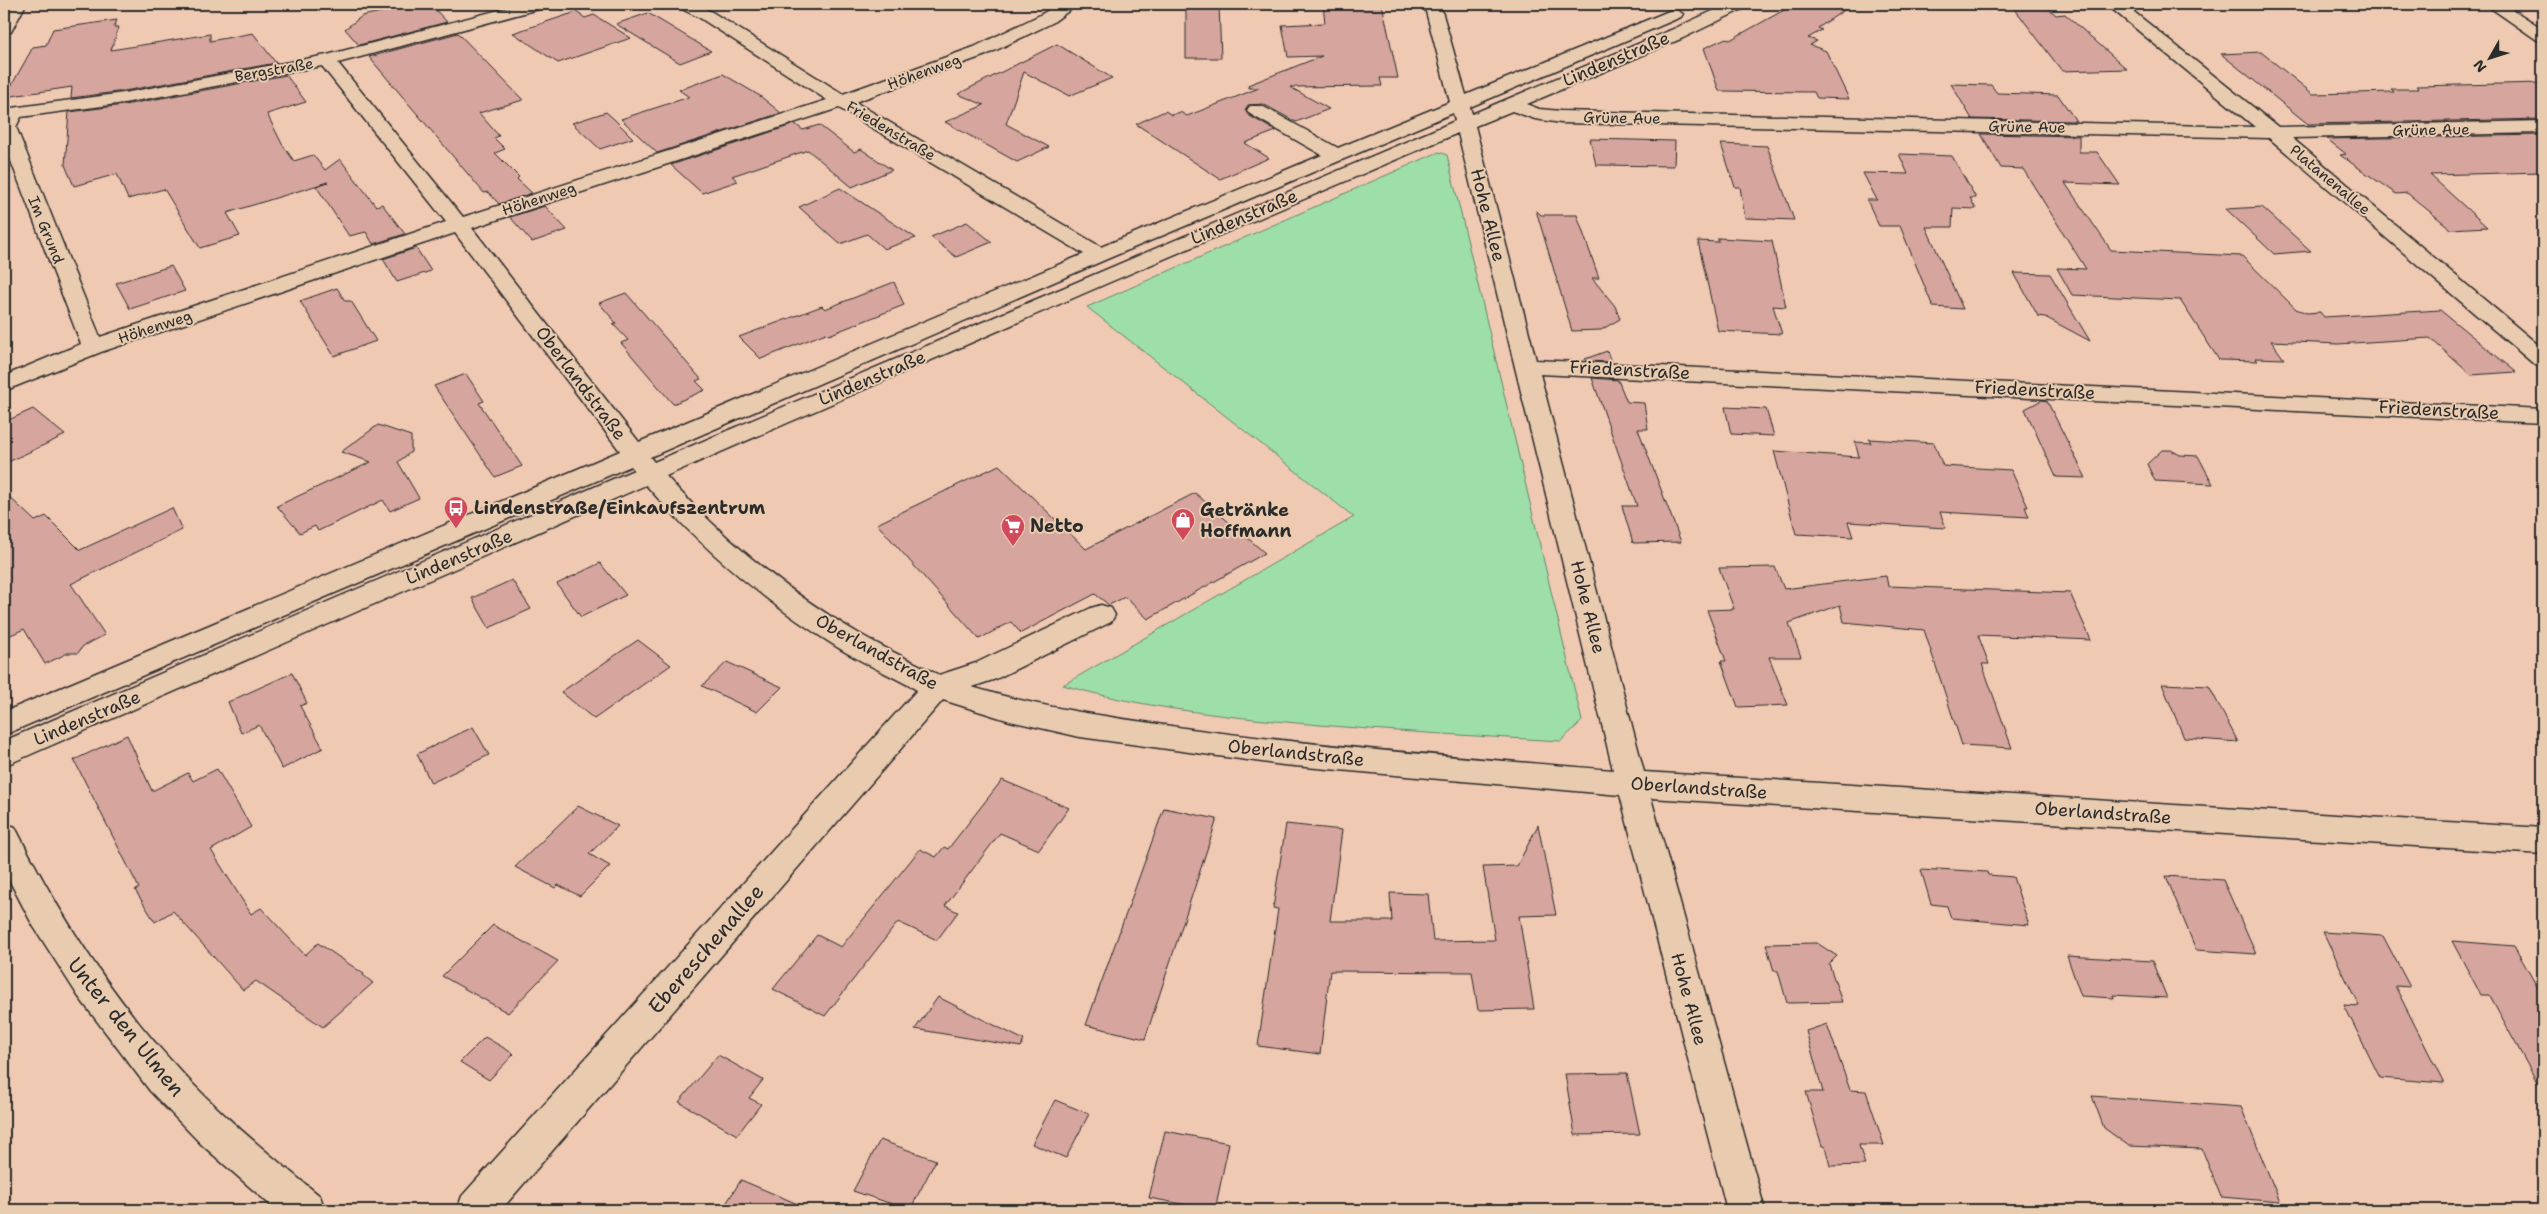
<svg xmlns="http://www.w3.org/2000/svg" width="2547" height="1214" viewBox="0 0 2547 1214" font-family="'Shantell Sans',sans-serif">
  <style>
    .green { fill: #9edfa9; stroke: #64856a }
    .building { fill: #d5a59e; stroke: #2b2b2b }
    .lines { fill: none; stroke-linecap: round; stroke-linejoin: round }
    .minor-casing { stroke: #2b2b2b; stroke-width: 3 }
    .minor { fill: #e9cbaf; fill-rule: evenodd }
    .labels { text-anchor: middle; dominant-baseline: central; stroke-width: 4; stroke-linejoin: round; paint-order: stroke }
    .far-street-label { font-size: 15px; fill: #2b2b2b; stroke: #e9cbaf }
    .street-label { font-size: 18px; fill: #2b2b2b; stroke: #e9cbaf }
    .poi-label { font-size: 18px; font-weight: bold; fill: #2b2b2b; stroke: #e9cbaf; text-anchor: start }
    .near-street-label { font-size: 21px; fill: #2b2b2b; stroke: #e9cbaf }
  </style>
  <rect width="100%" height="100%" fill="#f0c9b3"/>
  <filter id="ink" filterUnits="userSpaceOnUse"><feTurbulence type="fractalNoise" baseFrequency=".02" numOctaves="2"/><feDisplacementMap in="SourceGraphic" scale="10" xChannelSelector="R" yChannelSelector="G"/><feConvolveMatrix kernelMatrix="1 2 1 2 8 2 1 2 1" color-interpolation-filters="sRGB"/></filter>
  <g filter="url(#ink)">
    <path class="green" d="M1439 152 1447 155 1582 721 1561 741C1473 736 1385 731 1297 723 1218 716 1139 707 1063 685L1354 517 1087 307Z"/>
    <path class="building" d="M418 4 422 9 432 6 447 22 359 45 345 29 362 16Z
      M1323 4H1382L1398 78H1380L1382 86 1290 87 1329 109 1296 122 1263 104 1248 105 1245 110 1248 115 1276 131 1245 143 1269 158 1220 179 1136 124 1165 111 1172 115 1180 112 1187 116 1259 88H1249L1248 85 1322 56 1288 57 1282 25 1325 23Z
      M1795 4H1853L1818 28 1822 30 1808 38 1817 41 1810 45 1826 51 1849 99 1817 98 1814 92 1719 91 1704 48 1726 38 1730 40Z
      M2011 4H2043L2056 15 2065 14 2127 69 2062 71Z
      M1219 5 1221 58H1186V6Z
      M576 12 585 18 594 15 631 38 558 63 513 33Z
      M648 13 711 51 680 63 616 24Z
      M117 20 114 27H119L111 50 210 34V41L253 33 276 63 124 91 71 98 72 87 5 97 33 47 46 45 53 29Z
      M458 33 523 100 479 113 499 136 494 138 505 149 495 153 519 177 517 179 532 193 499 204 488 192 484 193 369 57Z
      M1057 44 1112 78 1069 96 1024 72 1006 124 1049 147 1017 162 945 122 984 105 958 94Z
      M2261 52 2313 94 2394 92 2391 89H2419L2416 86 2543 83V119L2308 124 2221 54Z
      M723 74 760 96 781 113 657 153 621 119 689 97 679 90Z
      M286 75 306 102 267 114 282 144 294 161 313 155 325 170 340 159 376 206 382 204 405 234 373 244 366 232 349 236 316 186 328 182 227 213 240 236 200 248 164 189 128 199 117 174 74 186 65 165 69 112 124 105Z
      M1951 84 1991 85 1997 93 2058 95 2076 121 1972 119Z
      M606 112 615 120 633 138 600 149 572 123Z
      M795 124 803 130 819 125 854 152 861 149 892 170 852 187 808 150 732 176 738 181 702 193 671 165Z
      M1981 134 2079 136V152H2097L2120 185 2065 183 2111 250 2242 256 2296 309 2307 313 2320 312 2324 317 2440 310 2516 372 2471 375 2430 338 2338 344 2271 341 2284 359 2255 358 2258 361 2219 360 2180 300 2072 295 2057 268 2086 269 2023 169 2001 168Z
      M2543 135V172L2430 175 2487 227 2451 229 2407 193 2396 194 2340 155 2346 154 2327 139Z
      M1590 139 1675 141 1674 166 1596 165Z
      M1721 144 1767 146 1794 220 1745 218 1740 187H1735Z
      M1899 154 1952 156 1976 198H1970L1976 209 1953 208 1952 227H1926L1963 309 1933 307 1900 226H1879L1867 200H1877L1863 173 1908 174Z
      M840 188 890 221 916 238 884 249 867 234 840 244 799 207Z
      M545 206 567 230 532 242 510 217Z
      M2262 207 2311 251 2274 254 2226 209Z
      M1536 210 1541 215H1577L1599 278H1592L1615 306 1620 319 1601 330 1572 331Z
      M967 222 992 242 956 257 931 237Z
      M1718 238 1772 241 1786 307 1773 306 1782 334 1718 331 1698 241 1718 242Z
      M416 248 431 271 397 282 383 259Z
      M171 266 185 291 130 309 116 283Z
      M2014 273 2050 274 2090 341 2045 317 2038 316Z
      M894 282 904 305 829 335 826 333 761 359 739 337 822 306 825 309Z
      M337 288 345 301H351L376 341 334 356 300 301Z
      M626 293 701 379 696 381 705 390 673 404 621 343 628 340 613 324 616 323 599 303Z
      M1607 351 1611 362 1586 361 1585 359Z
      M466 374 484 401 479 403 522 466 495 477 434 386Z
      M1592 378 1618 380 1627 402 1644 403 1648 429H1638L1681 542 1633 543 1622 506H1637Z
      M2042 400 2047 401 2086 478 2056 477 2025 409Z
      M1725 407 1766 409 1774 436 1731 434Z
      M33 409 65 435 4 464V422Z
      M378 425 411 436V452L398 462 419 498 390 511 383 500 318 531 315 526 300 533 277 506 371 462 341 452Z
      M1869 439 1934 443 1943 466 2011 470 2028 507H2025L2029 517 1940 512 1946 528 1848 522 1853 537 1796 534 1774 451 1859 457 1855 442 1871 443Z
      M2162 450H2171L2180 455 2198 456 2213 484 2155 481 2147 464Z
      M999 465 1086 549 1195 493 1265 553 1148 619 1125 597 1109 605 1095 594 1021 633 1011 622 979 639 877 524Z
      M4 492 35 521 46 516 80 550 172 508 182 530 71 584 105 635 83 646 78 653H68L45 664 24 629 4 638Z
      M600 563 626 595 581 617 557 584Z
      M1775 567 1784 589 1886 576 1888 586 2070 593 2091 640 1978 635 1989 664H1982L2012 748 1962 745 1924 630 1844 622 1840 605 1789 623 1801 657H1769L1788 705 1738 707 1721 661H1726L1707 610 1734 609 1719 568Z
      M512 580 531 609 489 628 472 598Z
      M638 640 671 665 594 719 561 692Z
      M727 662 740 668 782 687 757 712 702 686Z
      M292 673 307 703 300 706 323 748 282 769 259 725 241 733 228 702Z
      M2162 684 2209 686 2238 742 2184 738Z
      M473 727 489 755 431 783 417 754Z
      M127 735 152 791 188 773 193 781 217 769 251 827 211 850 251 914 261 908 305 955 318 943 364 974 363 975 373 983 323 1027 256 981 243 990 173 911 155 922 135 890 139 888 74 760Z
      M1002 780 1069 808 1039 850 1000 833 945 906 958 912 937 940 898 922 825 1016 773 989 817 935 841 947 920 849 936 857 944 847 948 849Z
      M578 806 618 826 589 854 610 866 580 896 558 885 555 888 515 867Z
      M1164 808 1217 819 1145 1039 1086 1025Z
      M1286 824 1342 830 1330 921H1392L1390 893 1428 894 1433 941 1495 940 1483 867 1517 866 1538 825 1556 915 1519 916 1534 1009 1478 1010 1472 972 1330 971 1320 1054 1258 1046 1278 909 1273 908Z
      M1937 869 1987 872 1988 875 2013 877 2029 925 1951 918 1947 906 1931 904 1921 870 1937 871Z
      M2166 876 2223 880 2256 954 2196 950Z
      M493 925 558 961 508 1013 442 976Z
      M2323 932 2383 936 2410 987 2395 986 2444 1083 2380 1078 2344 1005 2359 1006Z
      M2452 941 2514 946 2543 997V1093L2489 995H2481Z
      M1817 943 1837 956 1829 964 1842 1002 1787 1003 1778 971H1774L1766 944Z
      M2067 956 2152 961 2167 998 2113 995 2114 998 2081 996Z
      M938 997 1024 1040 1021 1047 915 1029Z
      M1827 1024 1850 1090 1866 1091 1884 1145H1859L1865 1165 1830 1166 1825 1146H1822L1806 1092H1823L1806 1031Z
      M485 1037 514 1054 489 1080 460 1062Z
      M718 1055 763 1080 749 1098 761 1104 737 1135 679 1102Z
      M1627 1073 1640 1134 1575 1135 1565 1074Z
      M2092 1096 2241 1107 2280 1202 2221 1197 2202 1149 2129 1146 2104 1128Z
      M1055 1100 1089 1114 1066 1158 1032 1144Z
      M1165 1131 1229 1143 1215 1210 1149 1198Z
      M880 1140 936 1160 910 1210 853 1191Z
      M741 1180 812 1210H722Z"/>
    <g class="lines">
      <g class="minor-casing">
        <path id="minor" d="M10 4H26L11 32 5 33 4 15Z
          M522 4H548L546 7 338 63 463 217 827 100 700 18 678 7 676 4H696L712 12 843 94 974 47 1040 15 1059 4H1078L1052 23 986 55 855 102 1101 247 1322 155 1250 114 1247 110 1250 106H1262L1338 148 1450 102 1424 4H1440L1466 95 1669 11 1675 9 1683 14 1681 17 1470 107 1472 114 1671 30 1728 4H1749L1747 7 1683 38 1527 104 1539 109 1561 111 2255 127 2106 4H2124L2278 127 2543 121V133L2292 138 2543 349V367L2535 365 2269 138 1561 123 1535 119 1512 111 1475 126 1536 360 2543 409V423L1540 374 1644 772 2543 828V854L1651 798 1765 1210H1727L1620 795 1283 765 1080 737 1010 721 943 700 501 1210H457L462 1196 917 690C891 675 862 663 837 647 765 602 702 549 646 485L4 766V741L634 470 631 466 4 735V712L620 451 455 233 101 352 4 391V376L81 344 4 143V109L124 93 327 55ZM322 66 446 222 100 337 16 127 21 117 124 103ZM839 108 1084 254 639 442 472 228ZM1453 113 1455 121 654 462 650 457 1107 259ZM1458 133 1613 770C1472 758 1331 748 1191 729 1117 718 1043 709 972 687L996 679 1111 622 1115 615 1111 608 1101 605 1091 608 976 663 939 675C912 661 884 648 858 633 786 591 722 538 666 476L1094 289Z
          M2485 4H2504L2543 29V41L2537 40Z
          M4 823 15 827C58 913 110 995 176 1066 219 1114 270 1155 320 1196L325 1210H276L201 1144 150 1091 78 996 32 924 4 870Z"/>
      </g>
      <use href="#minor" class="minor"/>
    </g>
  </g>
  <defs>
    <g id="bus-pin" transform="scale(1.25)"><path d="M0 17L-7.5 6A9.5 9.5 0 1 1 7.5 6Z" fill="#d1495b" stroke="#e9cbaf"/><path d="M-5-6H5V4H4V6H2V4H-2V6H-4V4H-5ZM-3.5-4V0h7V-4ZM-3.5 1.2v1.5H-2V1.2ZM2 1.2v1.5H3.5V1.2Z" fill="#fff"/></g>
    <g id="shop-pin" transform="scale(1.25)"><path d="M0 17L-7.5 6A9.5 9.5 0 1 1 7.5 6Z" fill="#d1495b" stroke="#e9cbaf"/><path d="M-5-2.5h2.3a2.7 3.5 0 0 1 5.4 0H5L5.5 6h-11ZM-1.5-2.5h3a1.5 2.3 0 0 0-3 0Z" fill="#fff"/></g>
    <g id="supermarket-pin" transform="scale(1.25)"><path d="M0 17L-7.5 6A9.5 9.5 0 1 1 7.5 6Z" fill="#d1495b" stroke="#e9cbaf"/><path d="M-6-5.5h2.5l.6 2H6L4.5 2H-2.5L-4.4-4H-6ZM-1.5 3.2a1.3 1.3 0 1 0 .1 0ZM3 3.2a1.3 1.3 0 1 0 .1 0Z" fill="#fff"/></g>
  </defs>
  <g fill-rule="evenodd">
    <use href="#bus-pin" x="456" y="508"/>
    <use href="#shop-pin" x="1183" y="520"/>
    <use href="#supermarket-pin" x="1013" y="526"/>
  </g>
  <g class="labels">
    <g class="far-street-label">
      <text transform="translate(274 70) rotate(-10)">Bergstraße</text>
      <text transform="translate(924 72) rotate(-20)">Höhenweg</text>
      <text transform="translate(1622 118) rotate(1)">Grüne Aue</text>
      <text transform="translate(2027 127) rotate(1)">Grüne Aue</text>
      <text transform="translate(2431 130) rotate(-1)">Grüne Aue</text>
      <text transform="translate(891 131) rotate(31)">Friedenstraße</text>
      <text transform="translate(2330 180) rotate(40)">Platanenallee</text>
      <text transform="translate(539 199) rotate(-18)">Höhenweg</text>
      <text transform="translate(46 230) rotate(68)">Im Grund</text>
      <text transform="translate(155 327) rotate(-18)">Höhenweg</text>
    </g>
    <g class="street-label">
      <text transform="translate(1616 59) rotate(-23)">Lindenstraße</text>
      <text transform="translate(1488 215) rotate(76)">Hohe Allee</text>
      <text transform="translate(1244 217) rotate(-23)">Lindenstraße</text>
      <text transform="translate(1630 370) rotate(3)">Friedenstraße</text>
      <text transform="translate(872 378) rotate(-23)">Lindenstraße</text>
      <text transform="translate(581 383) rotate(53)">Oberlandstraße</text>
      <text transform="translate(2035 390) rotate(3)">Friedenstraße</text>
      <text transform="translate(2439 410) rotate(3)">Friedenstraße</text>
      <text transform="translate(459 557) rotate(-23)">Lindenstraße</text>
      <text transform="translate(1588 607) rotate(76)">Hohe Allee</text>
      <text transform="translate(877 652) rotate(29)">Oberlandstraße</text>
      <text transform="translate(87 718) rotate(-23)">Lindenstraße</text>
      <text transform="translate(1296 753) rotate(6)">Oberlandstraße</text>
      <text transform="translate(1699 788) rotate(4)">Oberlandstraße</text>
      <text transform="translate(2103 813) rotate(4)">Oberlandstraße</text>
      <text transform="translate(1689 999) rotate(75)">Hohe Allee</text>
    </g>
    <g class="poi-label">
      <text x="474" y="508">Lindenstraße/Einkaufszentrum</text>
      <text x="1200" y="510">Getränke<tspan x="1200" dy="21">Hoffmann</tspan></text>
      <text x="1030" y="526">Netto</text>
    </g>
    <g class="near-street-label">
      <text transform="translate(706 949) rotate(-49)">Ebereschenallee</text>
      <text transform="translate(126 1027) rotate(51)">Unter den Ulmen</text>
    </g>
  </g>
  <rect width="2547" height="1214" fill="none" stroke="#e9cbaf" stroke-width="20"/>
  <rect x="10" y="10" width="2527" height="1194" fill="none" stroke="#2b2b2b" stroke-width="2" filter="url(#ink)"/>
  <g transform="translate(2490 58) rotate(231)" stroke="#e9cbaf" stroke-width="4" paint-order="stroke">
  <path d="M0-4L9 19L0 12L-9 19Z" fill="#2b2b2b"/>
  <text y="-8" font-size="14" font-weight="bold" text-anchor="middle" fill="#2b2b2b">N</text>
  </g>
</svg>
